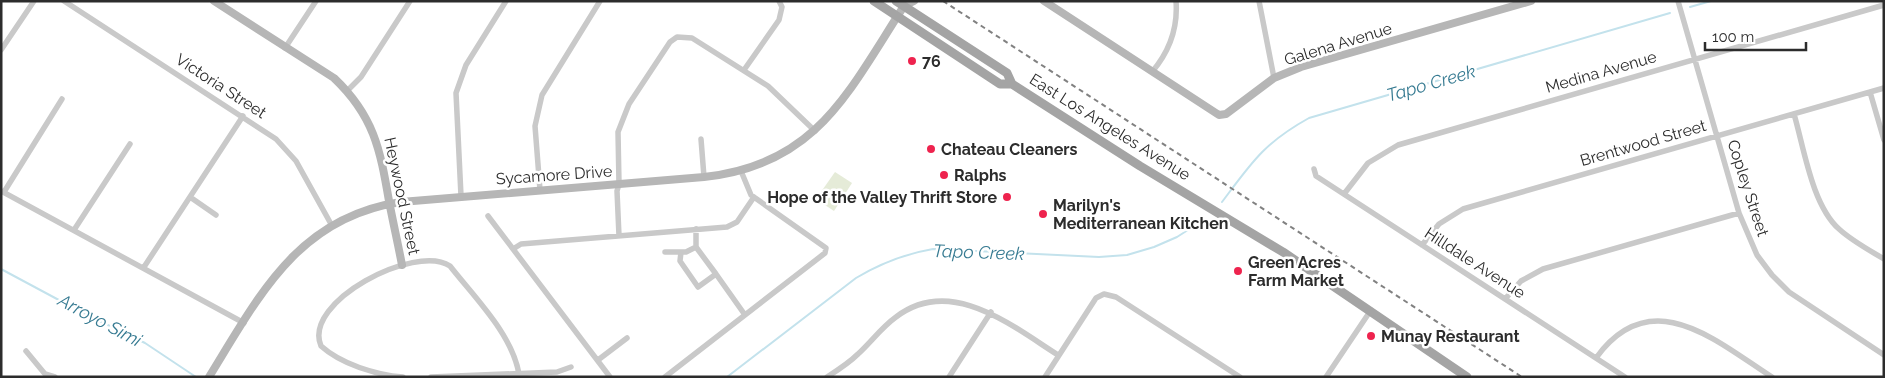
<svg xmlns="http://www.w3.org/2000/svg" width="1885" height="378" viewBox="0 0 1885 378" font-family="Raleway,sans-serif">
  <style>
    .green { fill: #e5ebd8 }
    .lines { fill: none; stroke-linecap: round; stroke-linejoin: round }
    .stream { stroke: #c3e2ec; stroke-width: 2 }
    .street { stroke: #c9c9c9; stroke-width: 5.5 }
    .secondary { stroke: #b6b6b6; stroke-width: 8 }
    .primary { stroke: #a4a4a4; stroke-width: 9 }
    .rail { stroke: #818181; stroke-width: 2; stroke-dasharray: 5 4; stroke-linecap: butt }
    .poi-dot { fill: #ee234e; stroke: #fff; stroke-width: 2 }
    .labels { text-anchor: middle; dominant-baseline: central; stroke-width: 5; stroke-linejoin: round; paint-order: stroke }
    .street-label { font-size: 16px; fill: #2c2c2c; stroke: #fff }
    .poi-label { font-size: 16px; font-weight: bold; fill: #2c2c2c; stroke: #fff; text-anchor: start }
    .water-label { font-size: 18px; font-style: italic; fill: #377b92; stroke: #fff }
  </style>
  <rect width="100%" height="100%" fill="#fff"/>
  <path class="green" d="M835 172 852 183 834 211 816 199Z"/>
  <g class="lines">
    <path class="stream" d="M1690 7 1711 1
      M1222 202C1252 162 1264 143 1309 118L1670 13
      M1 269 85 314 145 343 196 377
      M727 377 856 278C881 263 904 254 933 249L1099 257 1127 255 1154 247 1177 237 1202 221"/>
    <path class="street" d="M64 1 276 139 296 161 331 224
      M1259 1 1274 78
      M1678 1 1739 213 1757 255 1772 275 1789 292 1884 355
      M285 48 316 1
      M1 50 34 1
      M744 70 779 20 782 7 779 1
      M1152 72C1169 52 1178 27 1176 1
      M347 91 361 77 410 1
      M1870 92 1884 140
      M1794 114C1804 148 1812 205 1839 229 1852 241 1869 250 1884 259
      M701 139 704 177
      M1314 169 1316 176 1625 377
      M540 190 535 126 542 95 600 1
      M1 191 244 323
      M4 192 62 99
      M1344 194 1368 163 1398 145 1884 5
      M461 196 456 93 466 65 506 1
      M190 197 216 215
      M488 216 610 377
      M74 230 130 144
      M619 236 617 191 619 184 618 132 629 104 670 42 677 37 692 38 768 86 815 131
      M1422 245 1439 224 1463 209 1884 88
      M513 249 521 244 727 227 737 222 754 197
      M665 252H686L696 247V229
      M681 252 680 261 698 287 716 274 696 247
      M144 267 243 116
      M716 274 745 315
      M1505 299 1521 281 1543 269 1739 213
      M26 351 45 374 55 377
      M1596 358C1651 282 1716 341 1772 377
      M598 360 627 338
      M403 377C376 375 341 364 321 346 302 302 415 243 450 266 475 298 512 334 519 374
      M431 377 557 372 571 367
      M665 377 825 253 826 248 751 195 741 171
      M827 377C838 370 849 363 858 354 871 342 882 327 896 317 951 275 1012 326 1058 355
      M949 377 991 312
      M1045 377 1096 298 1104 294 1116 297 1240 377
      M1326 377 1371 310"/>
    <path class="secondary" d="M214 1 334 78C374 116 380 149 389 201 393 222 398 244 402 265
      M1044 1 1219 115 1226 114 1274 78 1301 67 1531 1
      M209 377C259 296 298 217 401 202L704 177C817 165 848 92 904 6L914 1"/>
    <path class="primary" d="M874 1 1000 84H1012L1140 166 1283 252 1467 377
      M896 1 1007 73 1012 84"/>
    <path class="rail" d="M943 1 1522 377"/>
  </g>
  <g class="poi-dot">
    <circle cx="912" cy="61" r="5"/>
    <circle cx="931" cy="149" r="5"/>
    <circle cx="944" cy="175" r="5"/>
    <circle cx="1007" cy="197" r="5"/>
    <circle cx="1043" cy="214" r="5"/>
    <circle cx="1238" cy="271" r="5"/>
    <circle cx="1371" cy="336" r="5"/>
  </g>
  <g class="labels">
    <g class="street-label">
      <text transform="translate(1338 44) rotate(-17)">Galena Avenue</text>
      <text transform="translate(1601 72) rotate(-16)">Medina Avenue</text>
      <text transform="translate(221 86) rotate(33)">Victoria Street</text>
      <text transform="translate(1110 127) rotate(32)">East Los Angeles Avenue</text>
      <text transform="translate(1643 143) rotate(-16)">Brentwood Street</text>
      <text transform="translate(554 175) rotate(-4)">Sycamore Drive</text>
      <text transform="translate(1748 188) rotate(72)">Copley Street</text>
      <text transform="translate(402 196) rotate(78)">Heywood Street</text>
      <text transform="translate(1475 263) rotate(33)">Hilldale Avenue</text>
    </g>
    <g class="poi-label">
      <text x="922" y="61">76</text>
      <text x="941" y="149">Chateau Cleaners</text>
      <text x="954" y="175">Ralphs</text>
      <text x="997" y="197" text-anchor="end">Hope of the Valley Thrift Store</text>
      <text x="1053" y="205">Marilyn's<tspan x="1053" dy="18">Mediterranean Kitchen</tspan></text>
      <text x="1248" y="262">Green Acres<tspan x="1248" dy="18">Farm Market</tspan></text>
      <text x="1381" y="336">Munay Restaurant</text>
    </g>
    <g class="water-label">
      <text transform="translate(1431 83) rotate(-16)">Tapo Creek</text>
      <text transform="translate(979 252) rotate(2)">Tapo Creek</text>
      <text transform="translate(100 320) rotate(28)">Arroyo Simi</text>
    </g>
  </g>
  <rect width="1885" height="378" fill="none" stroke="#2c2c2c" stroke-width="5"/>
  <path d="M1705 42v8h101v-8" fill="none" stroke="#2c2c2c" stroke-width="2.5"/>
  <text x="1712" y="42" font-size="15" fill="#2c2c2c" stroke="#ffffff" stroke-width="4" paint-order="stroke">100 m</text>
</svg>
